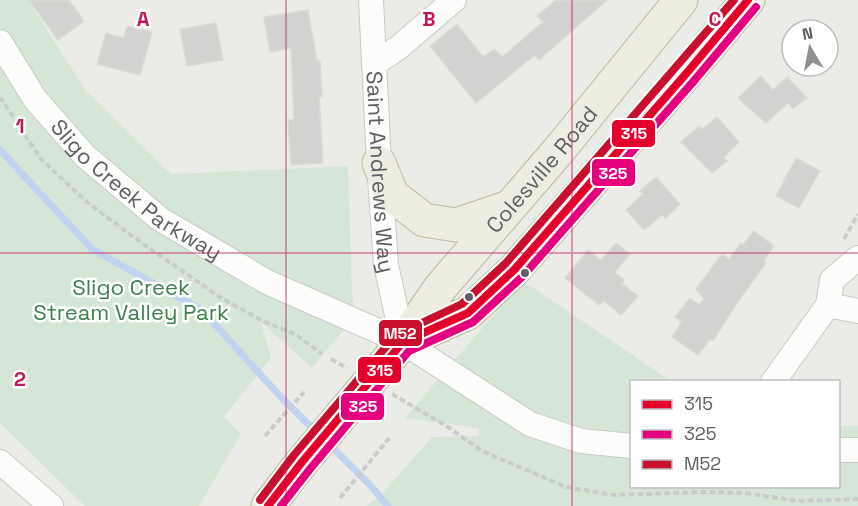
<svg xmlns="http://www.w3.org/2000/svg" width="858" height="506" viewBox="0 0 858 506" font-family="'Space Grotesk',sans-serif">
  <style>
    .green { fill: #d6e6d6 }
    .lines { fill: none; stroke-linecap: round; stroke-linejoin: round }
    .stream { stroke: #c0d4f1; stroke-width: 7 }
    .building { fill: #d2d2d0; stroke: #dadad6; stroke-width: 1.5 }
    .minor-casing { stroke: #c9c9c9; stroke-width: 26 }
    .highway-casing { stroke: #beb998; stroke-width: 35 }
    .path { stroke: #c9cccb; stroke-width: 4; stroke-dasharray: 6 3; stroke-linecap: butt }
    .minor { stroke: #fcfcfb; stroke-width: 24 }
    .highway { stroke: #eeede2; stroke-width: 33 }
    .bus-1-casing { stroke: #fff; stroke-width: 12 }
    .bus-2-casing { stroke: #fff; stroke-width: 12 }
    .bus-3-casing { stroke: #fff; stroke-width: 12 }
    .bus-1 { stroke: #e4002b; stroke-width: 8 }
    .bus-2 { stroke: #e5007d; stroke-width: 8 }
    .bus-3 { stroke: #c8102e; stroke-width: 8 }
    .grid { fill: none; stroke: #c2185b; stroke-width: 1.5; stroke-opacity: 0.55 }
    .bus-dot { fill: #5d5f64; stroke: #fff; stroke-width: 2 }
    .labels { text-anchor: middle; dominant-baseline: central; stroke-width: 5; stroke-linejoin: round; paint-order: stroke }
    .street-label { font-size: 22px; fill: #5d5f64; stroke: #fff }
    .park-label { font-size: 22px; fill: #3f804d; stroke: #fff }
    .grid-label { font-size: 20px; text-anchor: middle; font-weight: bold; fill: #c2185b; stroke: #fff; stroke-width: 5; stroke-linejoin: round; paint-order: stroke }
    .line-badge { stroke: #fff; stroke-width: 2 }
    .badge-label { font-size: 16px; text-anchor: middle; font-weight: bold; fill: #fff }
  </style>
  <rect width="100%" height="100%" fill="#ebebe7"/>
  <path class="green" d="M0 0H28L86 91 171 174 348 166 352 290 355 316 312 368 261 322 271 358 224 417 241 434 199 506H85L0 423Z
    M523 281 671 381 632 382V486H838L839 426H858V506H367L381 495 432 437 479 436V428L405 418Z"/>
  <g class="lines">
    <path class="stream" d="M0 150 92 249 202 310 278 394 317 433
      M330 445 370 485 388 506"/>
  </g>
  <path class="building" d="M29 0H69L84 21 58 40Z
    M556 0H607L539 60 535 55 476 103 430 46 457 24 483 57 494 49 502 57 543 22 537 16Z
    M308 10 317 61H320L322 97H319L323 163 291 165 288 120H294L291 48 270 52 264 17Z
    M216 23 223 60 187 66 180 29Z
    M127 26 152 32 140 75 97 64 106 33 124 38Z
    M761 76 773 90 787 77 807 98 793 109 788 103 766 123 738 98Z
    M717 117 739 142 724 157 727 161 712 173 681 142 699 126 703 129Z
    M796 158 820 171 799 208 776 196Z
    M656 177 680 204 666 218 662 215 644 230 626 210 643 194 640 191Z
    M754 231 774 246 763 262 766 263 737 303 713 341 710 339 698 355 672 337 682 322 675 317 690 298 699 305 704 299 696 289 722 254 729 259 741 243 743 245Z
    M616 243 630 254 615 272 624 280 622 284 638 296 621 315 604 301 599 305 565 278 588 250 601 260Z"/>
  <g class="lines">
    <g class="minor-casing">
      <g id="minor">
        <path id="s1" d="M371 0 379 163 386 265 403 342"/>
        <path id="s2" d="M0 42 35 99 85 156 160 219 267 282 403 342 530 424 581 441 632 446"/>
        <path d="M374 64 398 48 454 0"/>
        <path d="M828 305 832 280 858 258"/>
        <path d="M773 382 828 305 858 311"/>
        <path d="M838 450H858"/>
        <path d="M0 462 51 506"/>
      </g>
    </g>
    <g class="highway-casing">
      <g id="highway">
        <path d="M379 163 392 195 424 220 456 225 509 207"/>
        <path d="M403 342 468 313 514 270 685 75 748 0"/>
        <path id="s3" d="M268 506 302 462 403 342 440 288 559 150 681 0"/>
      </g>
    </g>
    <path class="path" d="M0 97 41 159 87 202 132 236 221 298 263 321 295 334 322 354
      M844 239 858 214
      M331 359 347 368
      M392 394 445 425 482 451 566 487 613 495 704 492 745 493 798 501 858 499
      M265 436 304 392
      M340 498 390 437"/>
    <use href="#minor" class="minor"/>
    <use href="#highway" class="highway"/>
    <g class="bus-1-casing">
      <path id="bus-1" d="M268 506 302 462 403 342 468 313 514 270 685 75 748 0"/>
    </g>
    <g class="bus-2-casing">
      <path id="bus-2" d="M281 506 310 469 409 351 473 322 522 277 693 82 756 7"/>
    </g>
    <g class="bus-3-casing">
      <path id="bus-3" d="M260 500 294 455 396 335 462 304 506 263 734 0"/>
    </g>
    <use href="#bus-1" class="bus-1"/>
    <use href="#bus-2" class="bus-2"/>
    <use href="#bus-3" class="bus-3"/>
  </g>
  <path class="grid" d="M286 0V506M572 0V506M0 253H858"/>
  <g class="bus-dot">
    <circle cx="525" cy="273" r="5"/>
    <circle cx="469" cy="297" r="5"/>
  </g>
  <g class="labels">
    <g class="street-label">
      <text stroke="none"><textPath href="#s3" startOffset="434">Colesville Road</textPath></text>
      <text stroke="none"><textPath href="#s1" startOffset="172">Saint Andrews Way</textPath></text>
      <text stroke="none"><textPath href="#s2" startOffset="204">Sligo Creek Parkway</textPath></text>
    </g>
    <g class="park-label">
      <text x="131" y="287">Sligo Creek<tspan x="131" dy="25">Stream Valley Park</tspan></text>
    </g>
  </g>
  <g class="grid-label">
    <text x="143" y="26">A</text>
    <text x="429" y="26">B</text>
    <text x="715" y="26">C</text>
    <text x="20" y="133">1</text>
    <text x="20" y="386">2</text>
  </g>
  <g class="line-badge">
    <rect x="611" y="119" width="45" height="29" rx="6" fill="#e4002b"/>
    <rect x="591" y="158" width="45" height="29" rx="6" fill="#e5007d"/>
    <rect x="378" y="319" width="45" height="28" rx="6" fill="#c8102e"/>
    <rect x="357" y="356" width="45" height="28" rx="6" fill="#e4002b"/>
    <rect x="340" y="392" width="45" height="29" rx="6" fill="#e5007d"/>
  </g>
  <g class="badge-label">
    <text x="634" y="139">315</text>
    <text x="613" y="179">325</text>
    <text x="400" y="339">M52</text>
    <text x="380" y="376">315</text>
    <text x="363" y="412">325</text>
  </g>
  <rect x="630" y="380" width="210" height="108" fill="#ffffff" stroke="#bebfc1" stroke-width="1.5"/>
  <rect x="642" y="400" width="30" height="9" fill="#e4002b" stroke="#bebfc1" stroke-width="1.5"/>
  <text x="684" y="410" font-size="18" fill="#5d5f64">315</text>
  <rect x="642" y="430" width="30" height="9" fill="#e5007d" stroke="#bebfc1" stroke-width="1.5"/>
  <text x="684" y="440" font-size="18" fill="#5d5f64">325</text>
  <rect x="642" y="460" width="30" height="9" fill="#c8102e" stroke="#bebfc1" stroke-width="1.5"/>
  <text x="684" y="470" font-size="18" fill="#5d5f64">M52</text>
  <g transform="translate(810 48) rotate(350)"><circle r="28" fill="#ffffff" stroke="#bebfc1" stroke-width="1.5"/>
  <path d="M0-4.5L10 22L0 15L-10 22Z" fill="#8f9092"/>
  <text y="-9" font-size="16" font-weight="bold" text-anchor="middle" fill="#5d5f64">N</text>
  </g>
</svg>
